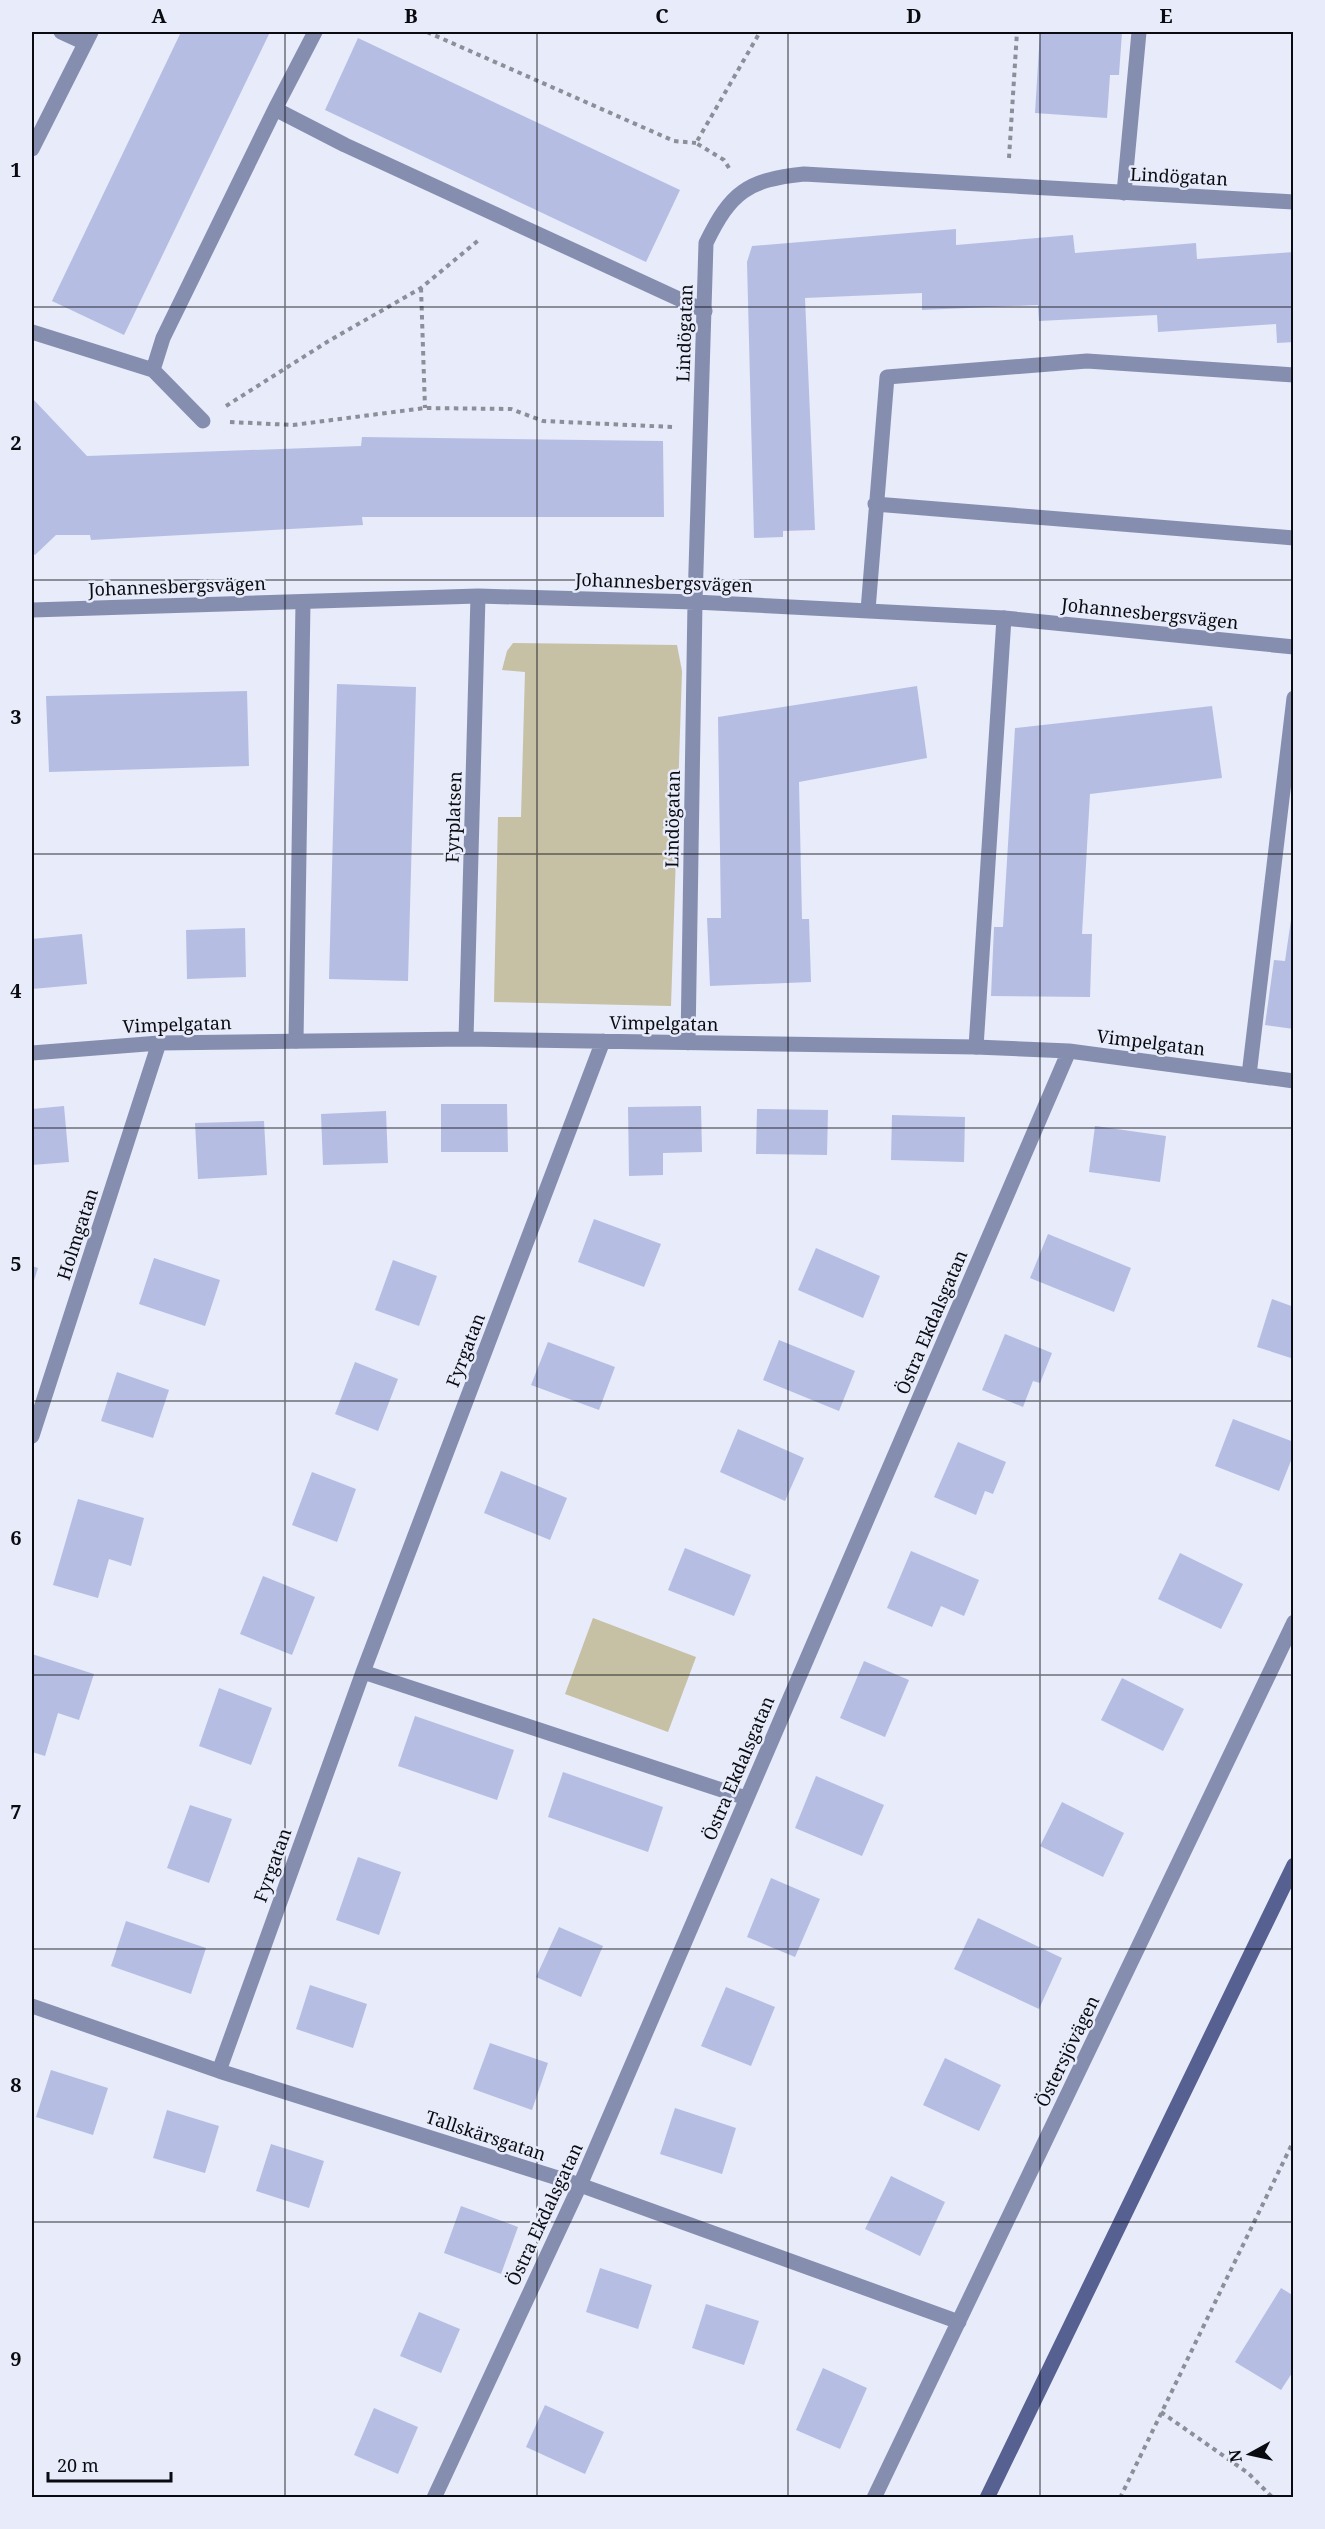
<svg xmlns="http://www.w3.org/2000/svg" width="1325" height="2529" viewBox="0 0 1325 2529" font-family="'Noto Serif',serif">
  <style>
    .green { fill: #c6c0a5 }
    .building { fill: #b5bee2 }
    .lines { fill: none; stroke-linecap: round; stroke-linejoin: round }
    .path { stroke: #8c8e99; stroke-width: 4; stroke-dasharray: 4.5 4.5; stroke-linecap: butt }
    .lane { stroke: #868eb0; stroke-width: 15 }
    .street { stroke: #868eb0; stroke-width: 15 }
    .secondary { stroke: #576191; stroke-width: 15 }
    .grid { fill: none; stroke: #0a0b10; stroke-width: 1.5; stroke-opacity: 0.55 }
    .labels { text-anchor: middle; dominant-baseline: central; stroke-width: 5; stroke-linejoin: round; paint-order: stroke }
    .street-label { font-size: 18px; fill: #0a0b10; stroke: #e7ebfa }
    .neatline { fill: none; stroke: #0a0b10; stroke-width: 2 }
    .grid-label { font-size: 20px; text-anchor: middle; font-weight: bold; fill: #0a0b10 }
  </style>
  <rect width="100%" height="100%" fill="#e7ebfa"/>
  <path class="green" d="M513 643 677 645 682 671 671 1006 494 1002 498 817H521L525 672 502 670 507 651Z
    M593 1618 696 1657 668 1732 565 1694Z"/>
  <path class="building" d="M181 32H270L124 335 52 301Z
    M1040 32H1122L1119 75H1110L1107 118 1035 113Z
    M358 38 680 190 646 262 325 110Z
    M956 229V245L1073 235 1075 253 1196 243 1197 259 1294 252V342L1277 343 1276 324 1158 332 1157 315 1039 321 1038 305 922 310V293L805 298 815 530 783 531V537L754 538 747 262 752 246Z
    M32 398 87 456 361 446 362 437 663 441 664 517H362L363 525 91 540 90 535H56L35 555 32 552Z
    M337 684 416 687 408 981 329 979Z
    M917 686 927 758 799 782 802 919H809L811 982 710 986 707 918H721L718 717Z
    M247 691 249 766 49 772 46 696Z
    M1212 706 1222 778 1090 794 1082 934H1092L1090 997 991 996 994 927H1003L1015 728Z
    M1292 913H1294V1029L1265 1025 1274 960 1285 961Z
    M245 928 246 977 187 979 186 930Z
    M82 934 87 984 32 989V939Z
    M441 1104H507L508 1152H441Z
    M64 1106 69 1162 32 1165V1109Z
    M701 1106 702 1152 663 1153V1175L629 1176 628 1107Z
    M757 1109 828 1110 827 1155 756 1154Z
    M386 1111 388 1163 323 1165 321 1114Z
    M892 1115 965 1117 964 1162 891 1160Z
    M264 1121 267 1175 198 1179 195 1123Z
    M1095 1126 1166 1136 1160 1182 1089 1172Z
    M594 1219 661 1244 644 1287 578 1262Z
    M1048 1234 1131 1268 1114 1312 1030 1278Z
    M816 1248 880 1276 863 1318 798 1290Z
    M154 1258 220 1280 205 1326 139 1304Z
    M393 1260 437 1276 419 1326 375 1310Z
    M32 1266 38 1268 32 1287Z
    M1272 1299 1294 1307V1359L1257 1347Z
    M1005 1334 1052 1353 1040 1383 1033 1381 1023 1407 982 1390Z
    M779 1340 855 1371 839 1411 763 1380Z
    M548 1342 615 1367 599 1410 531 1385Z
    M355 1362 398 1379 378 1431 335 1414Z
    M117 1372 169 1390 153 1438 101 1421Z
    M1233 1419 1294 1442V1453L1279 1491 1215 1466Z
    M738 1429 804 1458 785 1501 720 1472Z
    M958 1442 1006 1462 993 1494 985 1491 976 1515 934 1497Z
    M501 1471 567 1498 550 1540 484 1513Z
    M312 1472 356 1489 337 1542 292 1525Z
    M78 1499 144 1518 131 1566 109 1559 98 1598 53 1585Z
    M685 1548 751 1575 734 1616 668 1590Z
    M911 1551 979 1580 964 1616 941 1606 932 1627 887 1608Z
    M1180 1553 1243 1584 1221 1629 1158 1599Z
    M263 1576 315 1597 292 1655 240 1634Z
    M32 1654 94 1674 79 1720 58 1713 45 1756 32 1752Z
    M864 1661 909 1680 885 1737 840 1718Z
    M1122 1678 1184 1709 1163 1751 1101 1720Z
    M219 1688 272 1708 251 1765 199 1746Z
    M415 1716 514 1750 497 1800 398 1766Z
    M563 1772 663 1807 648 1852 548 1817Z
    M816 1776 884 1805 862 1856 795 1828Z
    M1062 1802 1124 1833 1103 1877 1040 1846Z
    M190 1805 232 1819 209 1883 167 1868Z
    M358 1857 401 1872 379 1935 336 1920Z
    M771 1878 820 1899 795 1957 747 1937Z
    M978 1918 1062 1958 1039 2009 954 1969Z
    M126 1921 206 1948 191 1994 111 1966Z
    M559 1927 603 1946 581 1997 536 1977Z
    M310 1985 367 2004 353 2048 296 2029Z
    M726 1987 775 2007 751 2066 701 2046Z
    M490 2043 548 2063 532 2110 473 2089Z
    M945 2058 1001 2085 979 2131 923 2105Z
    M51 2070 108 2088 93 2135 36 2117Z
    M675 2108 736 2128 722 2174 660 2154Z
    M167 2110 219 2126 205 2173 153 2158Z
    M271 2144 324 2161 309 2208 256 2191Z
    M891 2176 945 2202 920 2256 865 2229Z
    M461 2206 518 2227 501 2274 444 2253Z
    M600 2268 652 2285 638 2329 586 2312Z
    M1281 2288 1294 2296V2370L1281 2390 1235 2362Z
    M706 2304 759 2321 744 2365 692 2348Z
    M419 2312 460 2329 441 2373 400 2356Z
    M823 2368 867 2388 840 2449 796 2430Z
    M545 2405 604 2432 585 2474 526 2447Z
    M374 2408 418 2427 398 2474 354 2455Z"/>
  <g class="lines">
    <path class="path" d="M427 32 674 141 696 143
      M1009 158 1017 32
      M729 168 724 160 696 143 760 32
      M421 288 425 408
      M226 406 327 342 421 288 480 239
      M230 422 293 425 425 408 511 409 543 421 673 427
      M1161 2412 1248 2473 1273 2498
      M1120 2498 1294 2140"/>
    <path class="lane" d="M61 32 85 43
      M315 32 275 109 345 145 705 311
      M1124 193 1139 32
      M32 332 153 370 203 421
      M153 370 163 338 275 109
      M875 504 1294 538
      M868 610 887 377 1087 361 1294 375
      M296 1041 303 602
      M976 1047 1004 618
      M1249 1075 1294 698"/>
    <path class="street" d="M32 149 91 32
      M32 610 478 596 695 602 1004 618 1294 647
      M466 1039 478 596
      M688 1043 695 602 706 243C731 192 747 180 804 174L1294 202
      M32 1053 159 1043 466 1039 976 1047 1069 1051 1294 1081
      M32 1436 159 1043
      M363 1672 746 1798
      M32 2006 219 2071 580 2185 959 2322
      M219 2071 363 1672 603 1041
      M434 2498 580 2185 1069 1051
      M874 2498 1294 1622"/>
    <path class="secondary" d="M987 2498 1294 1865"/>
  </g>
  <path class="grid" d="M285 32V2498M537 32V2498M788 32V2498M1040 32V2498M32 307H1294M32 580H1294M32 854H1294M32 1128H1294M32 1401H1294M32 1675H1294M32 1949H1294M32 2222H1294"/>
  <g class="labels">
    <g class="street-label">
      <text transform="translate(1179 176) rotate(3)">Lindögatan</text>
      <text transform="translate(684 333) rotate(-88)">Lindögatan</text>
      <text transform="translate(664 582) rotate(2)">Johannesbergsvägen</text>
      <text transform="translate(177 586) rotate(-2)">Johannesbergsvägen</text>
      <text transform="translate(1150 613) rotate(6)">Johannesbergsvägen</text>
      <text transform="translate(453 817) rotate(-88)">Fyrplatsen</text>
      <text transform="translate(672 819) rotate(-89)">Lindögatan</text>
      <text transform="translate(664 1023) rotate(1)">Vimpelgatan</text>
      <text transform="translate(177 1024) rotate(-2)">Vimpelgatan</text>
      <text transform="translate(1151 1042) rotate(7)">Vimpelgatan</text>
      <text transform="translate(77 1234) rotate(-72)">Holmgatan</text>
      <text transform="translate(931 1322) rotate(-67)">Östra Ekdalsgatan</text>
      <text transform="translate(465 1350) rotate(-69)">Fyrgatan</text>
      <text transform="translate(738 1768) rotate(-67)">Östra Ekdalsgatan</text>
      <text transform="translate(272 1865) rotate(-70)">Fyrgatan</text>
      <text transform="translate(1067 2051) rotate(-64)">Östersjövägen</text>
      <text transform="translate(486 2135) rotate(18)">Tallskärsgatan</text>
      <text transform="translate(544 2214) rotate(-65)">Östra Ekdalsgatan</text>
    </g>
  </g>
  <rect width="1325" height="2529" fill="none" stroke="#e7ebfa" stroke-width="66"/>
  <g transform="translate(1250 2454) rotate(262)" stroke="#e7ebfa" stroke-width="4.5" paint-order="stroke">
  <path d="M0-4.5L10 22L0 15L-10 22Z" fill="#0a0b10"/>
  <text y="-9" font-size="16" font-weight="bold" text-anchor="middle" fill="#0a0b10">N</text>
  </g>
  <path d="M48 2472v9h123v-9" fill="none" stroke="#0a0b10" stroke-width="3"/>
  <text x="57" y="2472" font-size="18" fill="#0a0b10" stroke="#e7ebfa" stroke-width="4.5" paint-order="stroke">20 m</text>
  <rect x="33" y="33" width="1259" height="2463" class="neatline"/>
  <g class="grid-label">
    <text x="159" y="23">A</text>
    <text x="411" y="23">B</text>
    <text x="662" y="23">C</text>
    <text x="914" y="23">D</text>
    <text x="1166" y="23">E</text>
    <text x="16" y="177">1</text>
    <text x="16" y="450">2</text>
    <text x="16" y="724">3</text>
    <text x="16" y="998">4</text>
    <text x="16" y="1271">5</text>
    <text x="16" y="1545">6</text>
    <text x="16" y="1819">7</text>
    <text x="16" y="2092">8</text>
    <text x="16" y="2366">9</text>
  </g>
</svg>
